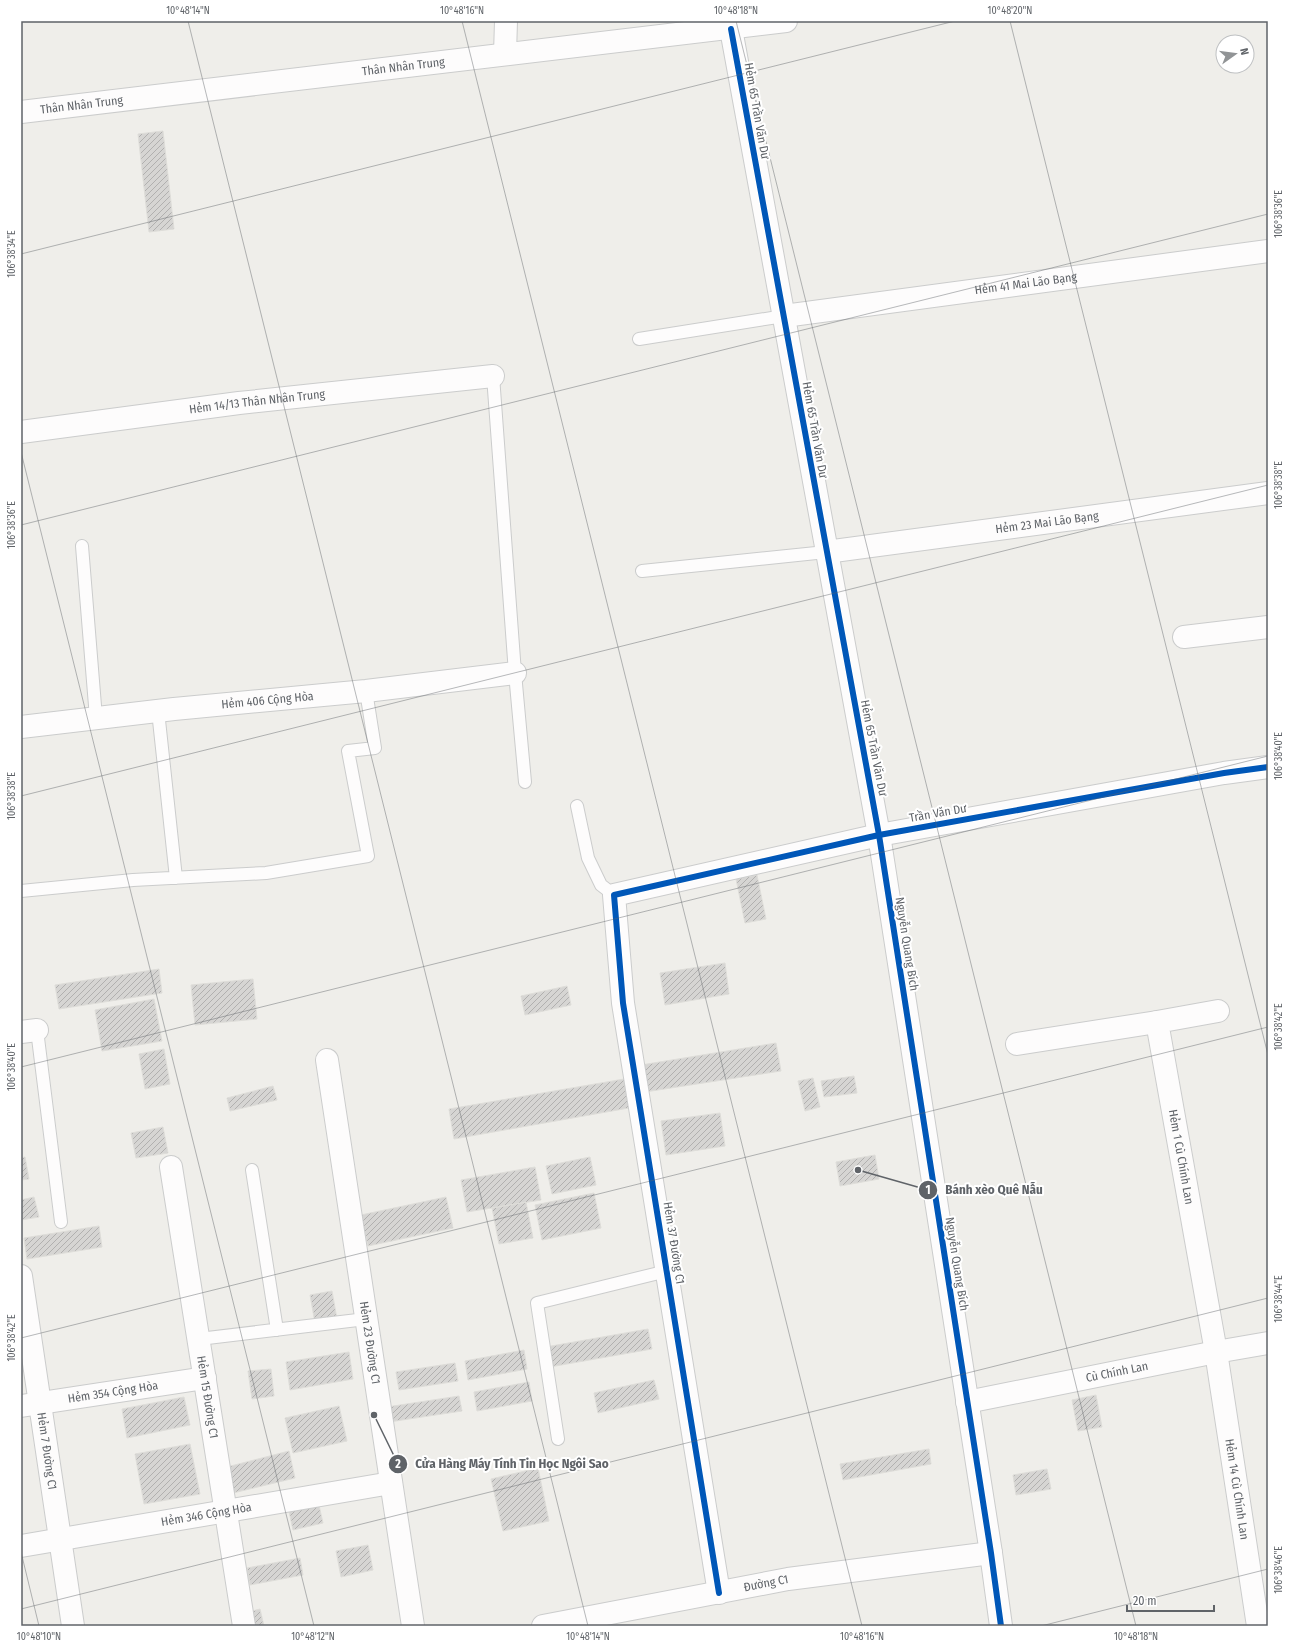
<svg xmlns="http://www.w3.org/2000/svg" width="1289" height="1647" viewBox="0 0 1289 1647" font-family="'Fira Sans Condensed',sans-serif">
  <style>
    .building { fill: url(#building-hatch); stroke: #deddd9 }
    .lines { fill: none; stroke-linecap: round; stroke-linejoin: round }
    .lane-casing { stroke: #cbcccc; stroke-width: 14 }
    .street-casing { stroke: #cbcccc; stroke-width: 24 }
    .lane { stroke: #fdfcfc; stroke-width: 12 }
    .street { stroke: #fdfcfc; stroke-width: 22 }
    .cycleway-casing { stroke: #fff; stroke-width: 8 }
    .cycleway { stroke: #0057b8; stroke-width: 6 }
    .ticks { fill: none; stroke: #5f6368; stroke-width: 1; stroke-opacity: 0.45 }
    .labels { text-anchor: middle; dominant-baseline: central; stroke-width: 4; stroke-linejoin: round; paint-order: stroke }
    .street-label { font-size: 12px; fill: #5f6368; stroke: #fff }
    .leader { fill: none; stroke: #5f6368; stroke-width: 1.5 }
    .callout-dot { fill: #5f6368; stroke: #fff; stroke-width: 1.5 }
    .mark-label { font-size: 12px; text-anchor: middle; font-weight: bold; fill: #fff }
    .callout-label { font-size: 13px; text-anchor: middle; font-weight: bold; fill: #5f6368; stroke: #fff; stroke-width: 4; stroke-linejoin: round; paint-order: stroke }
    .neatline { fill: none; stroke: #5f6368; stroke-width: 1.5 }
    .ticks-label { font-size: 10px; text-anchor: middle; fill: #5f6368 }
  </style>
  <defs>
    <pattern id="building-hatch" width="6" height="6" patternUnits="userSpaceOnUse"><rect width="6" height="6" fill="#d6d5d3"/><path d="M-1 1l2-2M0 6l6-6M5 7l2-2" fill="none" stroke="#b1b0af"/></pattern>
  </defs>
  <rect width="100%" height="100%" fill="#efeeea"/>
  <path class="building" d="M163 131 174 229 149 232 138 134Z
    M757 875 766 919 745 923 736 879Z
    M725 963 729 994 665 1005 660 973Z
    M159 969 162 993 59 1009 55 985Z
    M253 979 257 1019 195 1025 191 985Z
    M567 986 571 1005 525 1015 521 996Z
    M154 999 162 1041 102 1051 95 1010Z
    M776 1043 781 1071 645 1092 641 1065Z
    M164 1049 170 1084 145 1089 139 1054Z
    M854 1076 857 1093 824 1097 821 1081Z
    M813 1078 820 1107 805 1111 798 1081Z
    M624 1079 629 1108 454 1139 449 1109Z
    M273 1086 277 1100 230 1111 227 1098Z
    M720 1113 725 1146 666 1155 661 1121Z
    M163 1127 168 1153 136 1158 131 1133Z
    M875 1155 879 1179 840 1186 836 1162Z
    M25 1157 29 1179 21 1180V1158Z
    M590 1157 596 1185 552 1194 546 1166Z
    M535 1167 541 1200 467 1212 461 1180Z
    M594 1193 601 1228 542 1240 535 1205Z
    M34 1197 39 1217 21 1220V1200Z
    M446 1197 453 1228 368 1246 361 1215Z
    M526 1202 533 1238 499 1244 492 1208Z
    M99 1226 102 1247 27 1259 24 1238Z
    M332 1291 337 1319 315 1323 310 1295Z
    M648 1329 652 1349 544 1368 540 1348Z
    M524 1350 527 1369 468 1380 465 1361Z
    M349 1352 353 1379 290 1390 286 1362Z
    M455 1363 458 1381 399 1390 396 1372Z
    M271 1369 274 1396 252 1399 248 1371Z
    M654 1380 659 1399 598 1413 594 1393Z
    M529 1382 532 1401 477 1411 474 1392Z
    M1096 1395 1102 1427 1078 1431 1072 1400Z
    M459 1396 462 1411 389 1422 387 1407Z
    M184 1397 190 1425 127 1438 122 1409Z
    M339 1406 347 1441 293 1453 285 1418Z
    M190 1444 200 1494 144 1504 135 1454Z
    M929 1449 931 1464 843 1480 840 1464Z
    M289 1451 295 1478 229 1494 223 1468Z
    M538 1468 549 1521 503 1531 491 1479Z
    M1047 1469 1051 1489 1016 1495 1013 1475Z
    M318 1501 323 1523 293 1530 288 1507Z
    M368 1545 373 1570 341 1577 336 1551Z
    M300 1558 303 1575 250 1585 247 1568Z
    M260 1609 264 1626H248L245 1613Z"/>
  <g class="lines">
    <g class="lane-casing">
      <path id="lane" d="M639 339 784 316
        M493 376 515 673 525 782
        M82 546 96 718
        M642 571 826 552
        M158 711 176 878
        M577 806 588 858 601 885 614 895
        M21 891 133 880 266 873 368 856 348 751 375 748 366 691
        M37 1030 61 1222
        M252 1170 277 1330
        M199 1339 366 1319
        M558 1439 537 1303 667 1271"/>
    </g>
    <g class="street-casing">
      <g id="street">
        <path d="M731 29 879 835 991 1553 1001 1626"/>
        <path d="M505 54 506 21"/>
        <path id="s1" d="M21 112 786 21"/>
        <path id="s2" d="M784 316 1268 251"/>
        <path id="s3" d="M21 432 239 403 493 376"/>
        <path id="s4" d="M826 552 1268 493"/>
        <path d="M1184 637 1268 627"/>
        <path id="s5" d="M21 727 174 709 366 691 515 673"/>
        <path id="s6" d="M1218 1011 1157 1022 1216 1352 1258 1626"/>
        <path d="M21 1032 37 1030"/>
        <path d="M1017 1044 1157 1022"/>
        <path id="s7" d="M327 1060 413 1626"/>
        <path id="s8" d="M171 1167 244 1626"/>
        <path id="s9" d="M21 1276 73 1626"/>
        <path id="s10" d="M967 1402 1216 1352 1268 1343"/>
        <path id="s11" d="M21 1406 205 1378"/>
        <path id="s12" d="M21 1546 391 1483"/>
        <path d="M719 1593 623 1003 614 895 879 835 1224 773 1268 767"/>
        <path id="s13" d="M543 1626 788 1579 991 1553"/>
      </g>
    </g>
    <use href="#lane" class="lane"/>
    <use href="#street" class="street"/>
    <g class="cycleway-casing">
      <path id="cycleway" d="M731 29 879 835 991 1553 1001 1626
        M719 1593 623 1003 614 895 879 835 1224 773 1268 767"/>
    </g>
    <use href="#cycleway" class="cycleway"/>
  </g>
  <path class="ticks" d="M188 21 588 1626M462 21 862 1626M736 21 1136 1626M1010 21 1268 1055M21 254 955 21M21 452 314 1626M21 525 1268 214M21 796 1268 485M21 1067 1268 756M21 1338 1268 1027M21 1552 39 1626M21 1609 1268 1298M1041 1626 1268 1569"/>
  <g class="labels">
    <g class="street-label">
      <text stroke="none"><textPath href="#s1" startOffset="385">Thân Nhân Trung</textPath></text>
      <text stroke="none"><textPath href="#s1" startOffset="61">Thân Nhân Trung</textPath></text>
      <text transform="translate(757 111) rotate(80)">Hẻm 65 Trần Văn Dư</text>
      <text stroke="none"><textPath href="#s2" startOffset="244">Hẻm 41 Mai Lão Bạng</textPath></text>
      <text stroke="none"><textPath href="#s3" startOffset="238">Hẻm 14/13 Thân Nhân Trung</textPath></text>
      <text transform="translate(815 430) rotate(80)">Hẻm 65 Trần Văn Dư</text>
      <text stroke="none"><textPath href="#s4" startOffset="223">Hẻm 23 Mai Lão Bạng</textPath></text>
      <text stroke="none"><textPath href="#s5" startOffset="248">Hẻm 406 Cộng Hòa</textPath></text>
      <text transform="translate(874 748) rotate(79)">Hẻm 65 Trần Văn Dư</text>
      <text transform="translate(938 813) rotate(-10)">Trần Văn Dư</text>
      <text transform="translate(907 944) rotate(81)">Nguyễn Quang Bích</text>
      <text stroke="none"><textPath href="#s6" startOffset="199">Hẻm 1 Cù Chính Lan</textPath></text>
      <text transform="translate(674 1243) rotate(81)">Hẻm 37 Đường C1</text>
      <text transform="translate(957 1264) rotate(81)">Nguyễn Quang Bích</text>
      <text stroke="none"><textPath href="#s7" startOffset="286">Hẻm 23 Đường C1</textPath></text>
      <text stroke="none"><textPath href="#s10" startOffset="153">Cù Chính Lan</textPath></text>
      <text stroke="none"><textPath href="#s11" startOffset="93">Hẻm 354 Cộng Hòa</textPath></text>
      <text stroke="none"><textPath href="#s8" startOffset="233">Hẻm 15 Đường C1</textPath></text>
      <text stroke="none"><textPath href="#s9" startOffset="177">Hẻm 7 Đường C1</textPath></text>
      <text stroke="none"><textPath href="#s6" startOffset="536">Hẻm 14 Cù Chính Lan</textPath></text>
      <text stroke="none"><textPath href="#s12" startOffset="188">Hẻm 346 Cộng Hòa</textPath></text>
      <text stroke="none"><textPath href="#s13" startOffset="227">Đường C1</textPath></text>
    </g>
  </g>
  <path class="leader" d="M858 1170L928 1190M374 1415L398 1464"/>
  <g class="callout-dot">
    <circle cx="858" cy="1170" r="4"/>
    <circle cx="374" cy="1415" r="4"/>
    <circle cx="928" cy="1190" r="10"/>
    <circle cx="398" cy="1464" r="10"/>
  </g>
  <g class="mark-label">
    <text x="928" y="1194">1</text>
    <text x="398" y="1468">2</text>
  </g>
  <g class="callout-label">
    <text x="994" y="1194">Bánh xèo Quê Nẫu</text>
    <text x="512" y="1468">Cửa Hàng Máy Tính Tin Học Ngôi Sao</text>
  </g>
  <rect width="1289" height="1647" fill="none" stroke="#ffffff" stroke-width="44"/>
  <g transform="translate(1235 54) rotate(76)"><circle r="19" fill="#ffffff" stroke="#bfc1c3"/>
  <path d="M0-3L7 15L0 10L-7 15Z" fill="#919496"/>
  <text y="-6" font-size="11" font-weight="bold" text-anchor="middle" fill="#5f6368">N</text>
  </g>
  <path d="M1127 1605v6h87v-6" fill="none" stroke="#5f6368" stroke-width="2"/>
  <text x="1133" y="1605" font-size="12" fill="#5f6368" stroke="#ffffff" stroke-width="3" paint-order="stroke">20 m</text>
  <rect x="22" y="22" width="1245" height="1603" class="neatline"/>
  <g class="ticks-label">
    <text x="188" y="14">10°48'14"N</text>
    <text x="462" y="14">10°48'16"N</text>
    <text x="736" y="14">10°48'18"N</text>
    <text x="1010" y="14">10°48'20"N</text>
    <text transform="translate(1278 214) rotate(-90)" y="4">106°38'36"E</text>
    <text transform="translate(11 254) rotate(-90)" y="4">106°38'34"E</text>
    <text transform="translate(1278 485) rotate(-90)" y="4">106°38'38"E</text>
    <text transform="translate(11 525) rotate(-90)" y="4">106°38'36"E</text>
    <text transform="translate(1278 756) rotate(-90)" y="4">106°38'40"E</text>
    <text transform="translate(11 796) rotate(-90)" y="4">106°38'38"E</text>
    <text transform="translate(1278 1027) rotate(-90)" y="4">106°38'42"E</text>
    <text transform="translate(11 1067) rotate(-90)" y="4">106°38'40"E</text>
    <text transform="translate(1278 1299) rotate(-90)" y="4">106°38'44"E</text>
    <text transform="translate(11 1338) rotate(-90)" y="4">106°38'42"E</text>
    <text transform="translate(1278 1570) rotate(-90)" y="4">106°38'46"E</text>
    <text x="39" y="1640">10°48'10"N</text>
    <text x="313" y="1640">10°48'12"N</text>
    <text x="588" y="1640">10°48'14"N</text>
    <text x="862" y="1640">10°48'16"N</text>
    <text x="1136" y="1640">10°48'18"N</text>
  </g>
</svg>
